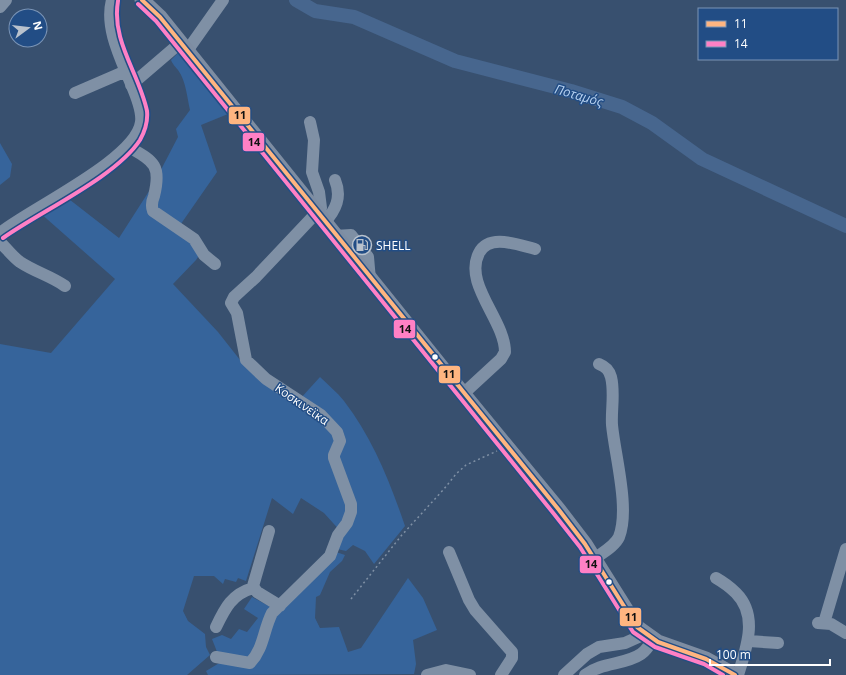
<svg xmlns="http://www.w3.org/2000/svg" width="846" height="675" viewBox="0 0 846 675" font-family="'Open Sans',sans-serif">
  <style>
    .green { fill: #36649b }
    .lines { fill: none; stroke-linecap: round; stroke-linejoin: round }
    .river { stroke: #47668e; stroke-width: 14 }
    .path { stroke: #7f90a5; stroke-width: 1.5; stroke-dasharray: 2 3; stroke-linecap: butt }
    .minor { stroke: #7f90a5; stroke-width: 12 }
    .major { stroke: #7e8da2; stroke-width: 15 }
    .bus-1-casing { stroke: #224d85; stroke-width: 7 }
    .bus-2-casing { stroke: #224d85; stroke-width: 7 }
    .bus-1 { stroke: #ffb580; stroke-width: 4 }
    .bus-2 { stroke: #ff80c5; stroke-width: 4 }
    .bus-dot { fill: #fff; stroke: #224d85; stroke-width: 1.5 }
    .labels { text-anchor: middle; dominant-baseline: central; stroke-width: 3; stroke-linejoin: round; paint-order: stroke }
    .poi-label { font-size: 12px; fill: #fff; stroke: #224d85; text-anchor: start }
    .street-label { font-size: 12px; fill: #fff; stroke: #224d85 }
    .water-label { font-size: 13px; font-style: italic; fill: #b6d1f0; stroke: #224d85 }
    .line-badge { stroke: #224d85; stroke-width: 1.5 }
    .pale-badge-label { font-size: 11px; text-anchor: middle; font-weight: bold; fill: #111 }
  </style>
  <rect width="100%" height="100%" fill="#38506f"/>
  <path class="green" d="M179 52 228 114 201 125 217 172 176 231 193 241 200 254 196 260 173 284 218 332 244 365 300 399 320 377C328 385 337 392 344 401 372 437 390 482 405 526L374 564 365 551 353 545 346 551 337 549 343 534 324 513 301 498 293 514 272 498 246 581 238 578 236 582 225 579 223 584 214 576H194L183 611 188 621 205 634 206 647 210 655 187 675H0V344L51 353 115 279 39 212 65 196 119 238 153 185 178 137 176 129 190 110C187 97 186 81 178 70 175 66 173 65 171 60Z
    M0 143 12 164 10 177 0 185Z
    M336 552 345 555 342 561 330 572 320 595 316 597 315 618 320 628 339 627 348 652 361 648 408 578 423 598 437 630 413 640 416 664 414 674 208 675 206 671 221 662 212 639 222 635 231 639 239 629 247 632 258 618 244 609 252 597 278 611Z"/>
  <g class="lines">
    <path class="river" d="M296 0 315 11 354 17 455 61 571 91 622 107 652 123 702 159 846 226"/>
    <path class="path" d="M351 599 401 536 444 489 456 474 466 465 497 451"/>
    <path class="minor" d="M0 7 6 0
      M187 51 223 0
      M131 85 180 43
      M75 93 126 71
      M127 146C153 161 162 164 154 196 152 201 151 206 153 211L194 239 204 255 215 264
      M324 223C336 210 342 197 335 180
      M0 233C29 209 136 160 141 122 143 109 134 91 129 79 119 55 105 26 112 0
      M335 236 351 235 368 257 370 280
      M0 242C7 249 13 257 20 262 35 272 51 276 65 286
      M463 394 501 359 505 352C505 320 463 284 479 253 489 233 518 245 535 249
      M269 531 253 586 257 592 280 606
      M449 552 469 600 475 610 512 652V658L501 675
      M594 559C602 553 615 546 619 537 630 509 615 456 612 425 611 409 615 393 611 377 609 370 606 367 599 364
      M716 578C723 582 730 587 736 593 759 616 746 649 738 675
      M818 623 831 624 846 633
      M824 623 846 549
      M216 627C225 608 232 594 253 588
      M749 641 778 643
      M216 657 250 663C264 648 263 631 272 613L330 556 338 535 347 523 351 512V504L334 458V455L340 441 337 432 321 415 266 379 246 360 237 313 231 303 234 297 256 277 321 208 319 192 312 172 314 140 310 122
      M427 675 446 670 470 675
      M564 675 587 654 599 647 625 643 645 634
      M585 675C602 662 625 665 641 654 647 650 650 644 653 639"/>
    <path class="major" d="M142 0 160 17 452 380 559 510 585 544 637 627 658 642 706 659 735 675"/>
    <g class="bus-1-casing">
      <path id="bus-1" d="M142 0 160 17 559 510 585 544 637 627 658 642 706 659 735 675"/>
    </g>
    <g class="bus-2-casing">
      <path id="bus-2" d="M138 4 156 21 554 514 580 547 633 632 655 647 704 664 723 675
        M3 238C41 211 116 177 140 140 145 131 148 121 147 111 139 73 111 41 118 1"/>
    </g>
    <use href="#bus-1" class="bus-1"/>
    <use href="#bus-2" class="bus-2"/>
  </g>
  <defs>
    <g id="fuel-ring" transform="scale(1)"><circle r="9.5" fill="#224d85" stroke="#b9c2cd" stroke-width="1.5"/><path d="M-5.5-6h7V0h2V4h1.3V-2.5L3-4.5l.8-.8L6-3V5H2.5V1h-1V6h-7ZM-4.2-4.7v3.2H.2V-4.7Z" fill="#b9c2cd"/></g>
  </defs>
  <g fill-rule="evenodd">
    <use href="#fuel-ring" x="362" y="245"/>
  </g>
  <g class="bus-dot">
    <circle cx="435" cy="357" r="3.5"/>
    <circle cx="609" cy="582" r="3.5"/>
  </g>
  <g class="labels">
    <g class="poi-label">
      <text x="376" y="245">SHELL</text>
    </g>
    <g class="street-label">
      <text transform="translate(302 404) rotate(35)">Κοσκινεϊκα</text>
    </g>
    <g class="water-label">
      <text transform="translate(579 95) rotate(16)">Ποταμός</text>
    </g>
  </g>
  <g class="line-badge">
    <rect x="228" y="106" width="23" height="19" rx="4" fill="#ffb580"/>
    <rect x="242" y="132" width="23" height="20" rx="4" fill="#ff80c5"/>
    <rect x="393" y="319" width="23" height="20" rx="4" fill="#ff80c5"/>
    <rect x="438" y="365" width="23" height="19" rx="4" fill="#ffb580"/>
    <rect x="579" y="555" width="23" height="19" rx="4" fill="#ff80c5"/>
    <rect x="619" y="607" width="23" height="20" rx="4" fill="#ffb580"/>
  </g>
  <g class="pale-badge-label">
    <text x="240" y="119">11</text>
    <text x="254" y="146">14</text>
    <text x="405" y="333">14</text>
    <text x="449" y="378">11</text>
    <text x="591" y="568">14</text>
    <text x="631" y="621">11</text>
  </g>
  <rect x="698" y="8" width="140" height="52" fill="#224d85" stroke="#7a94b6"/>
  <rect x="706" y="21" width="20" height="6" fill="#ffb580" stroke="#7a94b6"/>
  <text x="734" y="28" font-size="12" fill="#ffffff">11</text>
  <rect x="706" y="41" width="20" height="6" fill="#ff80c5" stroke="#7a94b6"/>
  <text x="734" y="48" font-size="12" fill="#ffffff">14</text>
  <g transform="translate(28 28) rotate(75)"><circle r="19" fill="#224d85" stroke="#7a94b6"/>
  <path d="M0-3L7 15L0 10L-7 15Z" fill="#b9c2cd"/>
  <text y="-6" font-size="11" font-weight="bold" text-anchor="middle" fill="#ffffff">N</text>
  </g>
  <path d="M710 659v6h120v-6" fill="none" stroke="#ffffff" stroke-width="2"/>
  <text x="716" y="659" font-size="12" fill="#ffffff" stroke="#224d85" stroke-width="3" paint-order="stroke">100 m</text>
</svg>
